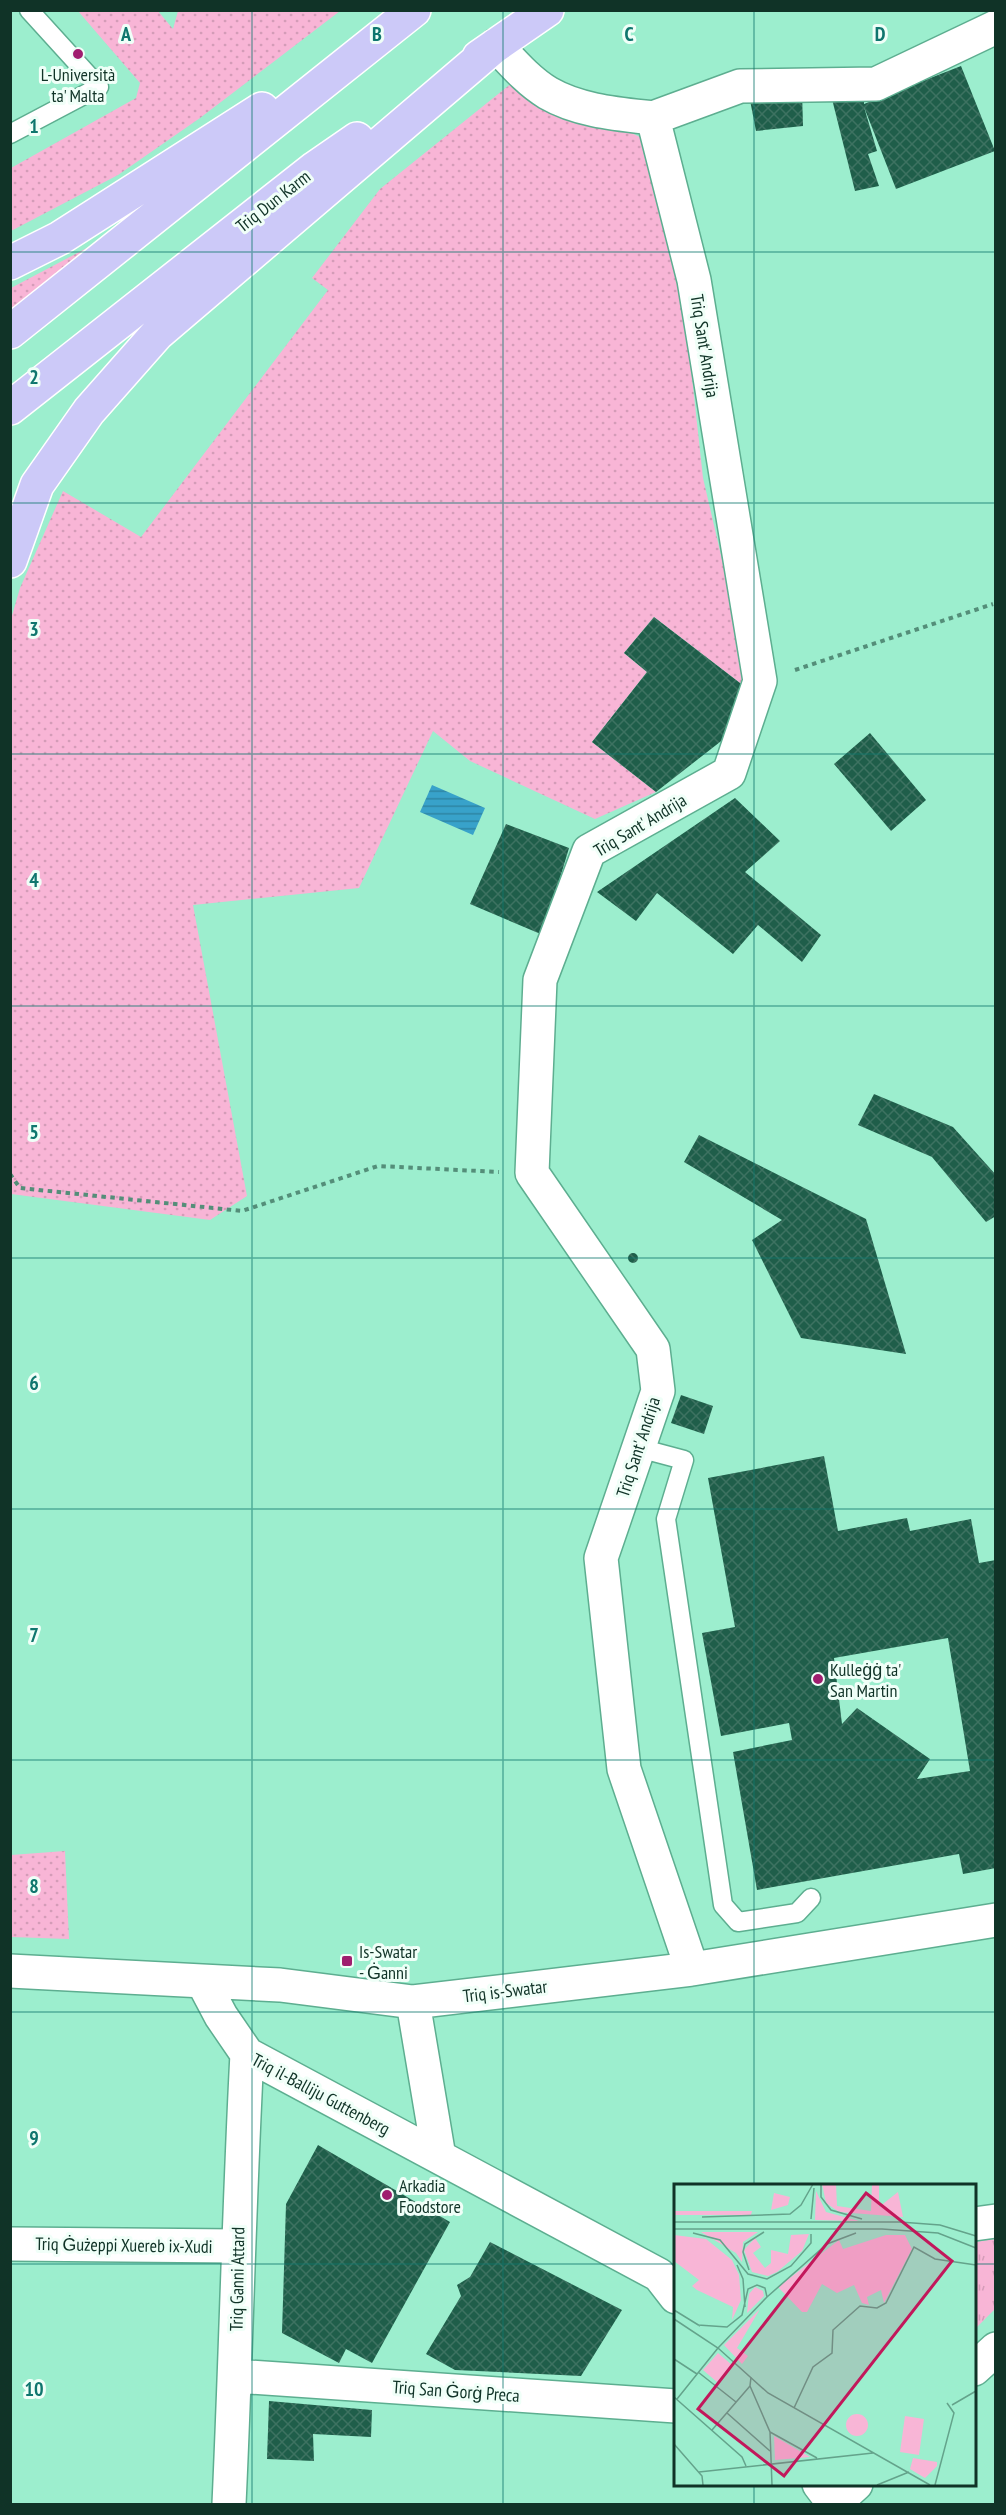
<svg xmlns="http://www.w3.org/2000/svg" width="1006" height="2515" viewBox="0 0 1006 2515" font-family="'PT Sans Narrow',sans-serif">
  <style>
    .grass { fill: url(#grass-dots) }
    .park { fill: url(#park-tufts) }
    .water { fill: url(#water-rules) }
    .building { fill: url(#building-cross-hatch); fill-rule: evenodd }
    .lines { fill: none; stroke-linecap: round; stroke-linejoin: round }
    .lane-casing { stroke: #5dae90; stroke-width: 21 }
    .street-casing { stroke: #5dae90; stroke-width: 36 }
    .highway-casing { stroke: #fff; stroke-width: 36 }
    .path { stroke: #548e79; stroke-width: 4; stroke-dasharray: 4.5 4.5; stroke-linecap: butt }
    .lane { stroke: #fff; stroke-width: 18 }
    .street { stroke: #fff; stroke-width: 33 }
    .highway { stroke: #ccc9f8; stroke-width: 33 }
    .grid { fill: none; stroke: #0f766e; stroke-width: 1.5; stroke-opacity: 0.55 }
    .poi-dot { fill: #9f1e6f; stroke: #f0fff8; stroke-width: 2 }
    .labels { text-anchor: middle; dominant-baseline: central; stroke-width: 6; stroke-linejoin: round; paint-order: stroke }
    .poi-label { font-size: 18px; fill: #103327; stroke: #f0fff8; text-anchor: start }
    .street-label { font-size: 18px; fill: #103327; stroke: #f0fff8 }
    .inset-road { fill: none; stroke: #64a38b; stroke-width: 1.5 }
    .view { fill: #c2185b; fill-opacity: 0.15; stroke: #c2185b; stroke-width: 3 }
    .inset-edge { fill: none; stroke: #103327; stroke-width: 3 }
    .grid-label { font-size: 20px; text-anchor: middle; font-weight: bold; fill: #0f766e; stroke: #f0fff8; stroke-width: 6; stroke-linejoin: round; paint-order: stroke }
  </style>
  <defs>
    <pattern id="grass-dots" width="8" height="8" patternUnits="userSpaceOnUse" patternTransform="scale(1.5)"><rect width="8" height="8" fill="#f8b5d6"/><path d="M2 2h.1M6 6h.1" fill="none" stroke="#d49cb8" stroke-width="1.8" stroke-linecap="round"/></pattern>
    <pattern id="park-tufts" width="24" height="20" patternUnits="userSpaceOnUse" patternTransform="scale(1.5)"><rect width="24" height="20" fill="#f8b5d6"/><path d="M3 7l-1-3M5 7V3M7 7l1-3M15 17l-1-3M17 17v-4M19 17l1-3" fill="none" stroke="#d49cb8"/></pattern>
    <pattern id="water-rules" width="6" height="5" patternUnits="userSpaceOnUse" patternTransform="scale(1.5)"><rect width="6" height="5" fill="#38a2ca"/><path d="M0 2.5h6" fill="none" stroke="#2e85a4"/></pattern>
    <pattern id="building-cross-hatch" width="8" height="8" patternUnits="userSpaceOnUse" patternTransform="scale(1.5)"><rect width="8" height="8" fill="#1f5e4a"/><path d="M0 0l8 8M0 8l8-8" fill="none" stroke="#3d7261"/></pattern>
  </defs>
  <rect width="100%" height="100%" fill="#9ceece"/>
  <path class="grass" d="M78 11H158L173 29 178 11H340L200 118 118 175 11 231V168L136 98 140 83Z
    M518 78 644 139 678 250 703 478 753 693 654 617 624 653 647 672 592 742 656 792 595 819 470 761 433 731 359 888 193 905 247 1196 210 1220 11 1194V619L20 588 63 491 141 537 328 290 312 278 380 189Z
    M100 241 11 310V288Z
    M65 1851 69 1939 11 1937V1855Z"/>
  <path class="park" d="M995 2239V2309L975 2329V2242Z"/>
  <path class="water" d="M432 785 485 808 473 835 420 812Z"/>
  <path class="building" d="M961 66 995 151 896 189 864 107 877 151 868 154 879 186 855 191 831 95 864 98V104Z
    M802 91 803 126 756 131 749 95Z
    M654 617 753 693 743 724 656 792 592 742 647 672 624 653Z
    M870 733 926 800 891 831 834 764Z
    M735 798 780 841 745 872 821 935 802 962 758 925 733 954 657 893 636 921 597 892Z
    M506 824 569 848 543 935 470 904Z
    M874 1094 953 1127 996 1175V1216L986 1222 932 1157 858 1125Z
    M699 1135 866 1219 906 1354 801 1338 752 1240 782 1220 684 1162Z
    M628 1258a5 5 0 1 1 10 0a5 5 0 1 1-10 0Z
    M681 1395 713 1406 704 1434 671 1423Z
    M824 1456 838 1531 907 1518 910 1531 971 1519 979 1563 996 1560V1868L963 1874 959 1854 757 1890 733 1752 792 1740 789 1723 721 1736 702 1633 735 1627 708 1478ZM948 1638 970 1771 917 1779 930 1759 857 1708 842 1724 834 1658Z
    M318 2145 450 2222 372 2363 346 2349 339 2363 282 2333 286 2204Z
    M490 2242 622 2310 581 2376 455 2370 426 2354 461 2296 457 2285 470 2277Z
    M269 2401 372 2410 371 2437 313 2434 314 2461 267 2459Z"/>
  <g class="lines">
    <g class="lane-casing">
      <path id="lane" d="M10 134 99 87 29 10
        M639 1448 684 1460 666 1519 723 1905 738 1922 797 1913 811 1898"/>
    </g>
    <g class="street-casing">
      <path id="street" d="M496 45C512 62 528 81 548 93 579 111 618 114 653 118
        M692 1969 624 1769 601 1558 658 1391 653 1349 532 1173 540 980 589 851 729 773 760 681 694 280 653 118 740 86 876 84 996 27
        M10 1971 280 1985 413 2002 692 1969 996 1920
        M203 1982 221 2016 247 2054 659 2275 676 2297
        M413 2002 439 2157
        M974 2224 996 2221
        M10 2244 237 2246
        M974 2369 996 2349
        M235 2376 676 2406
        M819 2484 834 2504 856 2484
        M229 2504C236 2354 239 2204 247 2054"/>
    </g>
    <g class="highway-casing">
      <path id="highway" d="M479 57 547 10
        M10 263 60 238 262 109
        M10 332 414 10
        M10 408 315 168 357 139
        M10 561 37 485 89 411 157 334 496 45"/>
    </g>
    <path class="path" d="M795 670 993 604
      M10 1174 20 1188 242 1211 378 1166 499 1172"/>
    <use href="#lane" class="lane"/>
    <use href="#street" class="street"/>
    <use href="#highway" class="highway"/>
  </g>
  <path class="grid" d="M252 10V2504M503 10V2504M754 10V2185M10 252H996M10 503H996M10 754H996M10 1006H996M10 1258H996M10 1509H996M10 1760H996M10 2012H996M10 2264H676M974 2264H996M754 2484V2504"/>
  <g class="poi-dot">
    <circle cx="78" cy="54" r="6"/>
    <circle cx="818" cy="1679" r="6"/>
    <rect x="341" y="1955" width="12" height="12" rx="3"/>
    <circle cx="387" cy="2195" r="6"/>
  </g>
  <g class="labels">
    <g class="poi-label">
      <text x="78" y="74" text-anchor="middle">L-Università<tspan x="78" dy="21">ta' Malta</tspan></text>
      <text x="830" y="1669">Kulleġġ ta'<tspan x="830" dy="21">San Martin</tspan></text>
      <text x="359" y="1951">Is-Swatar<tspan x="359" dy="21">- Ġanni</tspan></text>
      <text x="399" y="2185">Arkadia<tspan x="399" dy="21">Foodstore</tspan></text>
    </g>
    <g class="street-label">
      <text transform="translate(273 201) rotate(-38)">Triq Dun Karm</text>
      <text transform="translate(705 346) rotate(81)">Triq Sant' Andrija</text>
      <text transform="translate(640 825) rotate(-31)">Triq Sant' Andrija</text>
      <text transform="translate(638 1447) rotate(-72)">Triq Sant' Andrija</text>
      <text transform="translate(505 1991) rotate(-7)">Triq is-Swatar</text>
      <text transform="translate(321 2094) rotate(28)">Triq il-Balliju Guttenberg</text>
      <text transform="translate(124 2245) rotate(1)">Triq Ġużeppi Xuereb ix-Xudi</text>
      <text transform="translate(237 2279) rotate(-89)">Triq Ganni Attard</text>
      <text transform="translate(456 2391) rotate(4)">Triq San Ġorġ Preca</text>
    </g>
  </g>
  <g transform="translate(674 2184)">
    <rect width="302" height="302" fill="#9ceece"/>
    <path d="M148 0H162L163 22 197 27 198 0H205V23L224 8 229 33 165 28 152 19ZM142 7 152 28 185 37 141 36ZM100 9 116 13 114 21 97 26ZM0 27H78L77 31H0ZM27 48H84L69 58 68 78 62 69ZM135 50 128 67 103 88 94 92 78 88 70 66 81 54 87 63 79 69 91 84 97 79V66L114 70 117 51ZM0 51 32 55 58 76 65 91 67 116 58 136 59 123 23 106 18 102 25 96 0 77ZM212 51H231L238 65 210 119 207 106 193 113 195 121 188 119 180 101 163 109 148 100 133 128H128L104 103 165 56 169 65ZM81 103 89 107 90 112 73 129 75 110ZM86 125 63 164 74 172 68 180 50 161ZM44 169 58 181 43 198 29 186ZM239 274 263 278V282L251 294 236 285Z" fill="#f8b5d6"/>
    <path d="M100 252 136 273 101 276Z" fill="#f8b5d6"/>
    <path d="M172 241a11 11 0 1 1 22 0a11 11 0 1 1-22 0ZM231 232 250 235 245 271 226 268Z" fill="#f8b5d6"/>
    <path class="inset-road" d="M147 0V13L157 26 188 35M28 33 116 30 127 21 139 0M137 35 140 4M0 38H226L266 41 302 52M0 45H208L264 49 302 64M19 49 46 56 74 90 93 95 117 82 137 59V50M63 81 69 95 71 123M75 86 69 68 71 60 90 48M93 113 153 60 182 49M0 126 26 142M0 135 44 164 94 209 256 301M24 141 53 143 68 131 74 105 83 101 91 104 93 113 44 164M0 175 23 190M24 188 62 218M77 193 76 202 96 248 98 301M0 213 68 273 72 282M3 215 44 164M278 221 302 207M120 224 139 183 158 169 159 146 186 122 203 124 212 119 240 63 261 75 302 81M53 229 96 267M38 246 76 202M96 248 143 274M0 260 28 292 29 301M25 288 199 269M203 301 235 288M261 301 280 229 273 219"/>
    <path class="view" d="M192 9 278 77 110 292 24 225Z"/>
    <rect width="302" height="302" class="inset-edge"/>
  </g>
  <g class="grid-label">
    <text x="126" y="41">A</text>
    <text x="377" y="41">B</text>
    <text x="629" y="41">C</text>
    <text x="880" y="41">D</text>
    <text x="34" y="133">1</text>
    <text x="34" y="384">2</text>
    <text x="34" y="636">3</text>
    <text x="34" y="887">4</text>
    <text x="34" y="1139">5</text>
    <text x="34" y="1390">6</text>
    <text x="34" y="1642">7</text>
    <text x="34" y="1893">8</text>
    <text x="34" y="2145">9</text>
    <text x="34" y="2396">10</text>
  </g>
  <rect width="1006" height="2515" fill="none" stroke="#103327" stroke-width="24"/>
</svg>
